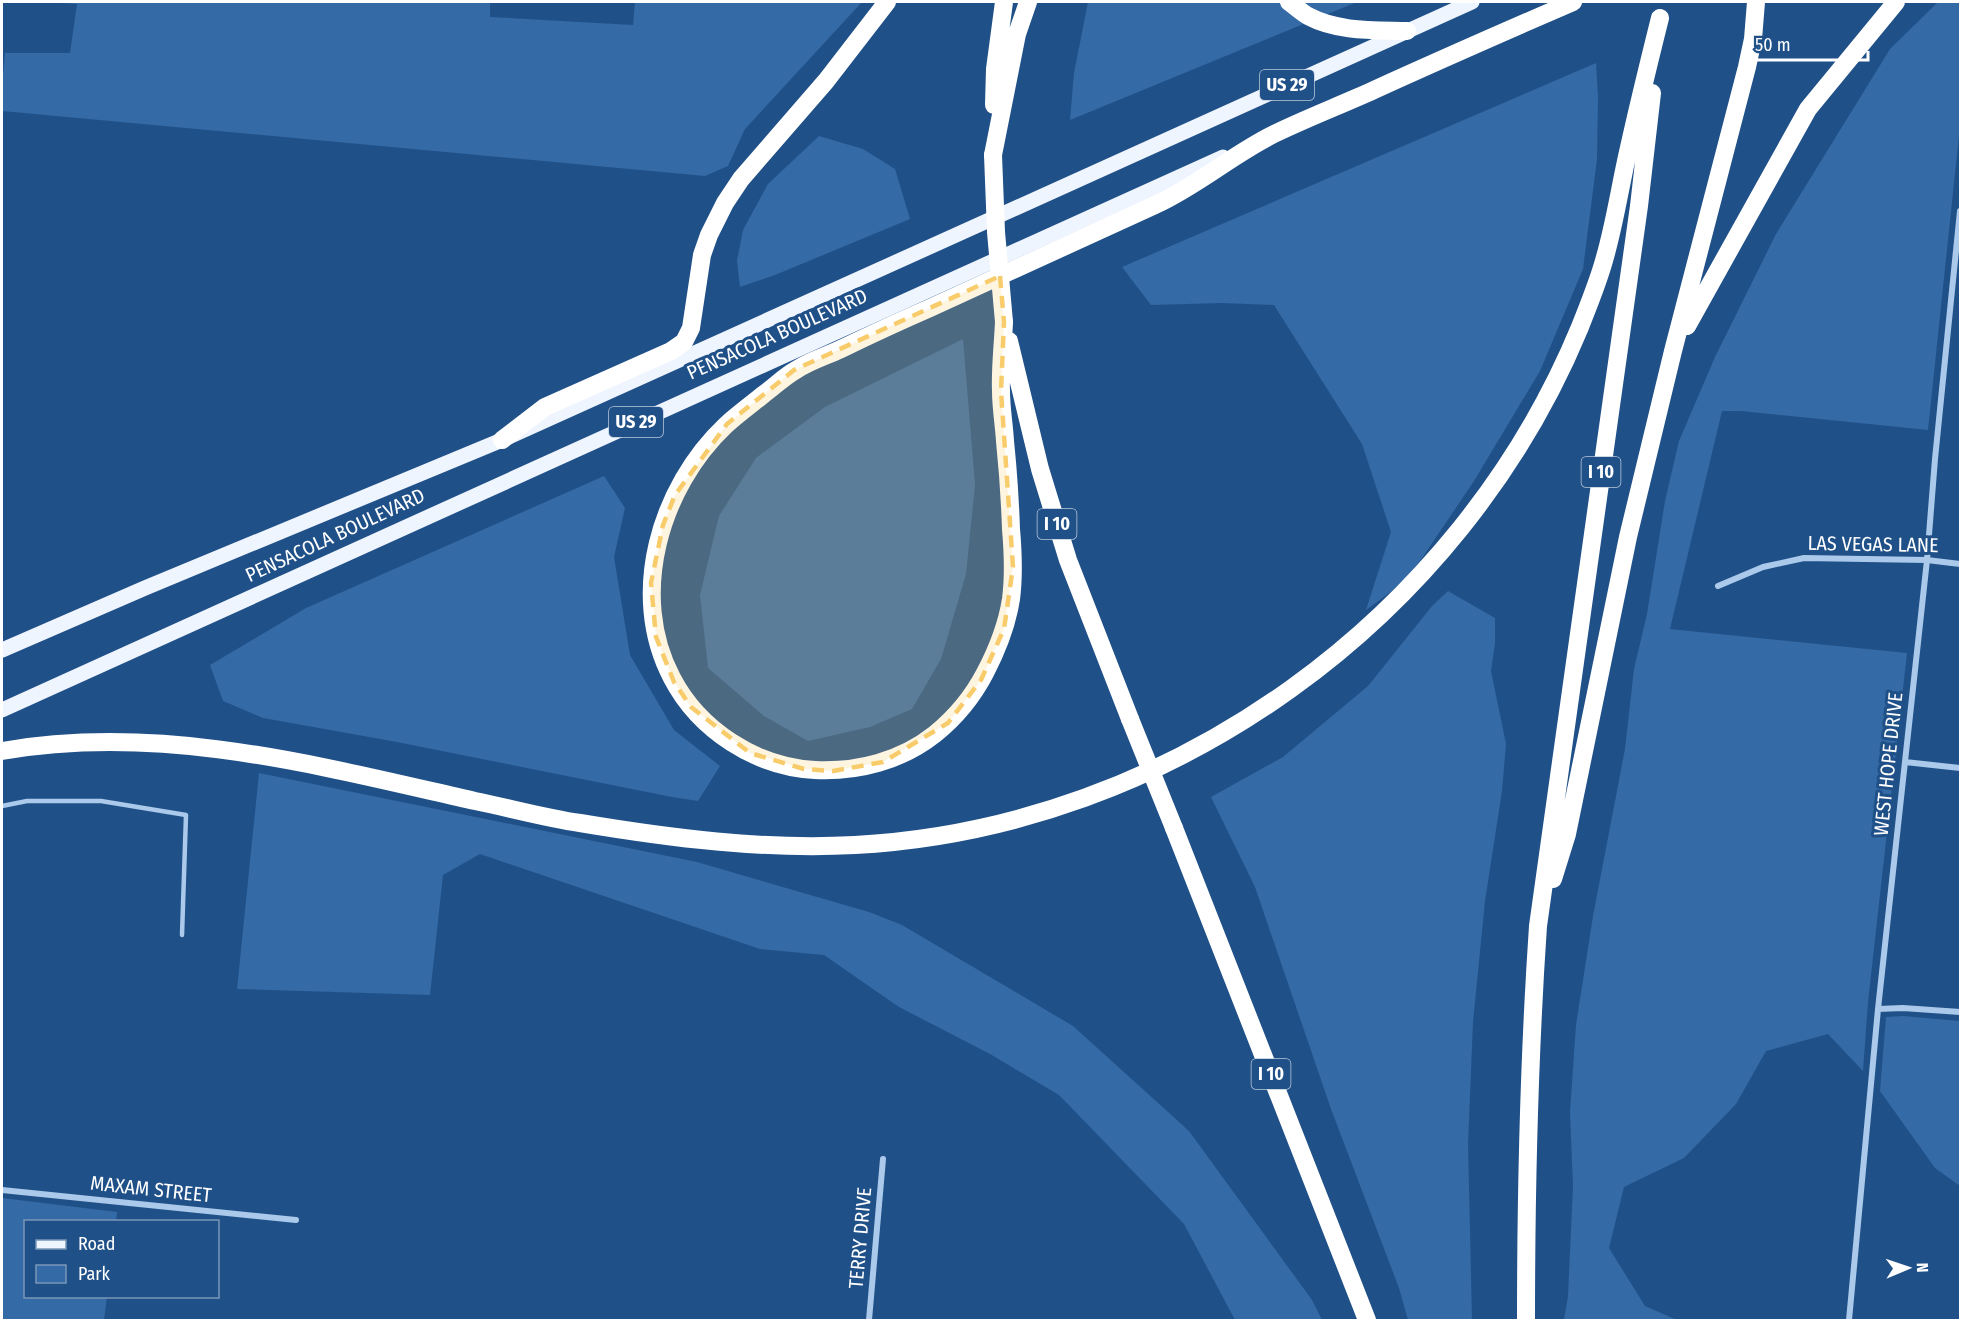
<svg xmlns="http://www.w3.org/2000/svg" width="1962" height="1322" viewBox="0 0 1962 1322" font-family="'Fira Sans Condensed',sans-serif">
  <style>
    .green { fill: #346aa5 }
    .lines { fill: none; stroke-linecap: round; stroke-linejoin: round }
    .lane { stroke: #abc9ea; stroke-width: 4.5 }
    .street { stroke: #abc9ea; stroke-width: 6 }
    .primary { stroke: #eff5fe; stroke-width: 15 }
    .highway { stroke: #fff; stroke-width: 18 }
    .highway-bridge { stroke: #fff; stroke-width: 18 }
    .marked { fill: #f8cc6b; fill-opacity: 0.2; stroke: #f8cc6b; stroke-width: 4.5; stroke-dasharray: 12 8; stroke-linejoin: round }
    .labels { text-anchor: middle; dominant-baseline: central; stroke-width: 6; stroke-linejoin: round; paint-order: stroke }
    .shield { fill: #205088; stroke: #bccadb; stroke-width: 1.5 }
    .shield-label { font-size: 18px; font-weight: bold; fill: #fff }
    .street-label { font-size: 20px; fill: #fff; stroke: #205088 }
  </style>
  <rect width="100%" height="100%" fill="#205088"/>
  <path class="green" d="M44 2H490V17L633 25 635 2H862L745 129 728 166 705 176 2 111V86L5 53H70L77 4Z
    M1088 2H1357L1070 120 1074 73Z
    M1938 2H1960V126L1928 430 1741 411H1722L1670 629 1907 653 1868 1002 1863 1071 1828 1034 1766 1051 1736 1104 1684 1158 1624 1187 1609 1248 1645 1306 1677 1320H1564L1568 1296 1573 1186 1570 1112 1576 1025 1593 916 1625 749 1634 669 1647 614 1665 501 1679 441 1715 357 1776 234 1890 49Z
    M1596 63 1598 97 1597 159 1583 269 1540 371 1474 481 1414 570 1392 591 1366 610 1391 532 1362 444 1274 305 1222 303 1151 305 1122 267Z
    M819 136 863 149 895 169 910 219 775 275 740 287 737 261 743 230 768 184Z
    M963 339 975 485 966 574 941 659 912 709 870 727 808 741 764 716 708 668 700 595 719 516 756 458 825 407Z
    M604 476 625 508 614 557 630 655 674 730 720 766 698 801 672 797 397 742 263 718 223 701 210 665 306 608Z
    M1448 591 1495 618V643L1491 671 1506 744 1502 791 1485 901 1473 1022 1468 1144 1472 1320H1408L1399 1288 1331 1109 1255 887 1211 797 1283 757 1368 686 1432 606Z
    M259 773 697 862 869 912 902 925 1073 1026 1189 1131 1312 1300 1322 1320H1235L1184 1224 1059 1095 990 1054 899 1007 824 955 760 949 480 854 443 875 430 995 237 989Z
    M1903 1016 1960 1021V1186L1935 1168 1880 1091 1886 1017Z
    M2 1198 117 1212 116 1221 26 1222V1296L107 1297 104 1320H2Z"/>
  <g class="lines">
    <path class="lane" d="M2 806 27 801H101L186 815 182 935"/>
    <path class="street" d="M1718 586 1763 567 1804 558 1927 560 1960 564
      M1905 762 1960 768
      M1878 1009 1903 1008 1960 1012
      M2 1190 296 1220
      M869 1320 883 1159
      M1849 1320 1878 1009 1927 560 1935 459 1960 211"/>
    <path class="primary" d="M2 650 145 588 502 440 1472 2
      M2 710 1223 157"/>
    <path class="highway" d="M1289 2C1295 6 1301 12 1308 16 1338 32 1374 30 1407 31
      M994 105 995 69 1004 2
      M993 155 1017 34 1028 2
      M1004 322C1003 345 1000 369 1001 391 1001 408 1004 424 1005 441 1008 470 1010 500 1011 529 1013 552 1014 576 1011 599 1007 625 997 650 985 673 973 696 956 717 935 734 901 761 858 772 815 770 756 767 699 730 672 678 628 595 660 487 726 425 738 414 752 404 764 394 775 386 785 376 796 370 809 361 826 356 841 349 870 335 900 321 930 308 1005 273 1080 239 1155 205 1197 186 1233 154 1274 134 1307 118 1341 105 1374 90 1440 60 1506 31 1573 2
      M1687 326 1808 109 1896 2
      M1009 341 1040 469 1068 560 1130 719
      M502 440 545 407 671 351 684 342 691 328 702 255 709 235 725 203 741 179 826 81 887 2
      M2 751C162 723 320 766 475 801 510 808 545 818 580 823 670 838 763 850 855 845 1171 828 1460 618 1580 327 1589 304 1599 280 1605 257 1615 222 1620 187 1628 152 1638 107 1649 62 1660 18
      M1174 828 1367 1320
      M1553 879 1567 834 1628 537 1673 351 1747 67 1753 39 1756 2
      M1526 1320C1526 1189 1529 1058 1538 926L1639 206 1652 93"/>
    <path class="highway-bridge" d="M993 155 996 232 1004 322
      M1130 719 1174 828"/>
  </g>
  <path class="marked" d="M1000 276 1004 322 1001 391 1013 567 1004 629 981 680 948 723 883 762 833 771 804 769 750 753 691 707 674 682 656 637 651 583 663 525 675 495 727 424 794 370Z"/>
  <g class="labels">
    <g class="shield">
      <rect x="1260" y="70" width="54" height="30" rx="4.5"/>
      <rect x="609" y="407" width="54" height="30" rx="4.5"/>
      <rect x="1581.5" y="457" width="39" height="30" rx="4.5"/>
      <rect x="1037.5" y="509" width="39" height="30" rx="4.5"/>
      <rect x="1251.5" y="1059" width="39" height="30" rx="4.5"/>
    </g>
    <g class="shield-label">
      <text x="1287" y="85">US 29</text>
      <text x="636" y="422">US 29</text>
      <text x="1601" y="472">I 10</text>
      <text x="1057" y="524">I 10</text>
      <text x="1271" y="1074">I 10</text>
    </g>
    <g class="street-label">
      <text transform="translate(777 334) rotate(-24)">PENSACOLA BOULEVARD</text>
      <text transform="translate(335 535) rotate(-25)">PENSACOLA BOULEVARD</text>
      <text transform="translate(1873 544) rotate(1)">LAS VEGAS LANE</text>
      <text transform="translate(1888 764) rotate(-84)">WEST HOPE DRIVE</text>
      <text transform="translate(151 1189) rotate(6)">MAXAM STREET</text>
      <text transform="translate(860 1238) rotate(-85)">TERRY DRIVE</text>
    </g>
  </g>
  <rect width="1962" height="1322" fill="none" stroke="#ffffff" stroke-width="6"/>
  <rect x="24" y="1220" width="195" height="78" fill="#205088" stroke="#7996b8" stroke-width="1.5"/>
  <rect x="36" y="1240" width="30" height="9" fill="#eff5fe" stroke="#7996b8" stroke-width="1.5"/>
  <text x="78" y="1250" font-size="18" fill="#ffffff">Road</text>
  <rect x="36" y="1265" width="30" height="18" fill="#346aa5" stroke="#7996b8" stroke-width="1.5"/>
  <text x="78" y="1280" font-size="18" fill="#ffffff">Park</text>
  <g transform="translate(1908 1268) rotate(88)" stroke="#205088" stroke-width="4.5" paint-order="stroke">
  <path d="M0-4.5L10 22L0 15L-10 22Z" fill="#ffffff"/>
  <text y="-9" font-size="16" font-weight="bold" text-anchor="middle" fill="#ffffff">N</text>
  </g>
  <path d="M1746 51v9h122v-9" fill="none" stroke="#ffffff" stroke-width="3"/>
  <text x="1755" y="51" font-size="18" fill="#ffffff" stroke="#205088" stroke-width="4.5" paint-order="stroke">50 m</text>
</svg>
